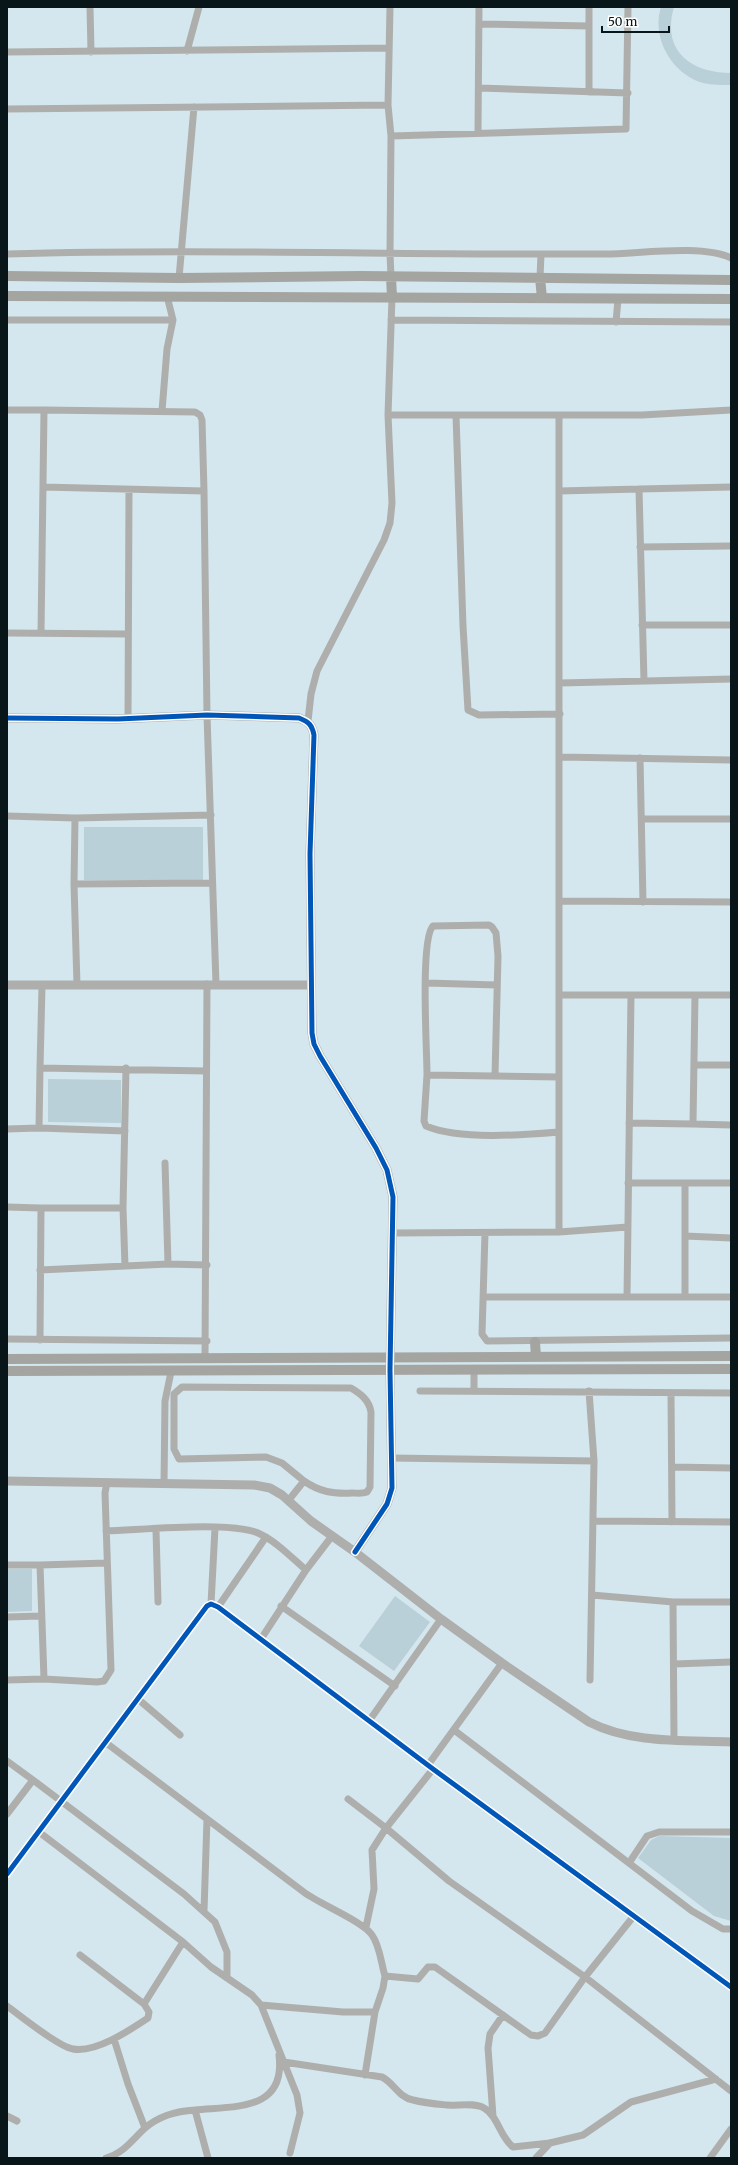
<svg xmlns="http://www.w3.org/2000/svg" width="738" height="2165" viewBox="0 0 738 2165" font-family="Merriweather,serif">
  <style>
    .green { fill: #b9d0d8 }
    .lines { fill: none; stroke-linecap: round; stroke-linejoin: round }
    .minor { stroke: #aeafad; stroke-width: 7 }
    .tertiary { stroke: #aeafad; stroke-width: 9 }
    .secondary { stroke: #a4a4a1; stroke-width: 10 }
    .cycleway-casing { stroke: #fff; stroke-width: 8 }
    .cycleway { stroke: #0057b8; stroke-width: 5 }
  </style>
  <rect width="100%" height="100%" fill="#d4e7ee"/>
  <path class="green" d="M661 7H674C661 51 691 73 731 73V85C722 85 712 85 703 83 672 74 651 38 661 7Z
    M84 827H203V880H84Z
    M48 1079 121 1080V1123L48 1122Z
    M7 1569H32V1611L7 1612Z
    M395 1596 430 1622 394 1671 359 1646Z
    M659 1836 731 1838V1921L714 1916 638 1858 651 1840Z"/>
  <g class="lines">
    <path class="minor" d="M90 7 91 52
      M390 7 388 105 391 136 390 254 391 277
      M589 7V92
      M479 24 589 26
      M187 51 199 7
      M7 52 389 48
      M479 88 628 93
      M7 109 388 105
      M478 132 479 7
      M391 136 626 129 628 7
      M7 254C186 249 364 254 543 254 563 254 584 254 605 254 639 254 701 244 731 258
      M179 278 194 107
      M540 278 541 254
      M7 320H173
      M391 320 731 322
      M616 322 618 299
      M7 410H44L41 633
      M44 410 195 412 200 415 202 420 204 491
      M162 411 167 349 173 320 167 296
      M388 415H642L731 410
      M456 415 463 626 468 710 479 715 560 714
      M43 487 204 491 207 715 216 984
      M559 491 639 489
      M640 547 731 546
      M642 625H731
      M7 633 127 634
      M644 681 639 489 731 487
      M560 683 731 679
      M128 719 129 490
      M308 721 311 694 317 671 384 540 390 523 392 503 388 415 392 297
      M560 757 731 760
      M640 758 643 902
      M7 816 75 818 211 815
      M75 818 74 884 77 985
      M642 819H731
      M74 884 211 883
      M560 901 731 902
      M426 983 497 985
      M42 986 40 1068 206 1071
      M560 995H731
      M694 1065H731
      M427 1075 559 1077
      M495 1076 498 956 496 933 492 927 489 925 433 926C420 939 427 1050 427 1075 426 1090 425 1106 424 1121L426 1126C459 1140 523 1135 559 1132
      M629 1123 693 1124 695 995
      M693 1124 731 1125
      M39 1128 125 1131
      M7 1129 39 1128 40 1068
      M165 1163 168 1264
      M628 1183H685V1297
      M685 1183H731
      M7 1207 41 1208 40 1340
      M41 1208H123
      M559 1232 628 1227
      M393 1233 559 1232V415
      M485 1233 482 1334 487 1341 731 1338
      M685 1236 731 1238
      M125 1266 123 1208 126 1068
      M40 1270 168 1264 207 1265
      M483 1297H731
      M627 1297 631 995
      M7 1339 207 1341
      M205 1357 207 984
      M474 1369V1391
      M420 1391 731 1393
      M671 1393 672 1522
      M392 1458 594 1461 589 1391
      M672 1467 731 1468
      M164 1484 165 1401 171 1372
      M288 1501 304 1481C320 1492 333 1494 352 1493 357 1493 362 1494 367 1492L370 1487 371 1412C369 1400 361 1394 351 1388L182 1387 174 1394V1449L179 1459 266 1457 282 1463 304 1481
      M593 1521 731 1522
      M156 1530 158 1602
      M106 1531C141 1530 229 1521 258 1533 276 1541 291 1557 306 1570
      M7 1565H40L44 1679
      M40 1565 107 1563
      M592 1595 673 1602H731
      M673 1602 674 1740
      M211 1604 215 1528
      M281 1606 395 1686
      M218 1607 266 1537
      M7 1617 41 1616
      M261 1639 306 1570 332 1536
      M674 1664 731 1662
      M7 1680 44 1679 97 1682 104 1681 111 1670 105 1493 107 1482
      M590 1680 594 1461
      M138 1699 180 1735
      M369 1721 441 1619
      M454 1730 692 1911 723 1929H731
      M105 1742 305 1893C320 1904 364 1922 372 1935 380 1946 381 1963 385 1976L418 1979 428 1967H435L531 2035 538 2036 545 2033 585 1977 633 1917
      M7 1761 33 1780
      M428 1765 502 1663
      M433 1769 386 1828 449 1881 585 1977 731 2091
      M348 1799 386 1828 372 1850 374 1889 366 1927
      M7 1814 33 1780 184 1894 215 1922 227 1952V1978
      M39 1832 183 1942 144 2004
      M629 1863 647 1836 659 1832H731
      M7 1874 207 1606 211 1604 218 1607 433 1769 731 1987
      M204 1911 207 1819
      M183 1942 211 1967 252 1995 261 2005 297 2095 300 2113 290 2153
      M261 2005 343 2012H375
      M7 2006C20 2016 59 2047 73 2049 96 2053 130 2030 148 2018L149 2012 144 2004 80 1955
      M114 2039 128 2084 145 2128
      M284 2062 382 2077C394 2083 398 2097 413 2100 424 2103 436 2104 447 2105 458 2106 474 2102 484 2108 498 2116 500 2137 513 2147L550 2143 583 2135 631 2102 716 2079
      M365 2075 375 2012 383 1988 385 1976
      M195 2110C236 2106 286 2111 279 2055
      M7 2116 17 2121
      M493 2116 488 2048 490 2034 503 2015
      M106 2158C124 2153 132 2140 145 2128 159 2116 177 2111 195 2110L208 2158
      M536 2158 550 2143
      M710 2158 731 2129"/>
    <path class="tertiary" d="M7 718 118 719 207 715 299 718C309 722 312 725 314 735L310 854 312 1033 314 1044 320 1056 376 1148 387 1170 393 1197 390 1370 392 1488 387 1504 355 1552
      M7 985H310
      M7 1481 254 1485 270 1488 282 1495 311 1521 355 1552 441 1619 502 1663 589 1722C632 1744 684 1740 731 1742"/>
    <path class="secondary" d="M7 276 179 278 360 276 731 280
      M391 277 392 297
      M540 278 542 298
      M7 296 731 299
      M535 1342 536 1357
      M7 1359 731 1356
      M7 1371 731 1369"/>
    <g class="cycleway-casing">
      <path id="cycleway" d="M7 718 118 719 207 715 299 718C309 722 312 725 314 735L310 854 312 1033 314 1044 320 1056 376 1148 387 1170 393 1197 390 1370 392 1488 387 1504 355 1552
        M7 1874 207 1606 211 1604 218 1607 433 1769 731 1987"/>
    </g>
    <use href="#cycleway" class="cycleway"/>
  </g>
  <rect width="738" height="2165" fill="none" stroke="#081619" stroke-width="16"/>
  <path d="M602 26v6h67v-6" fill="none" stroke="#081619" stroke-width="2"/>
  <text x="608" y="26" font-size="12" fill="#081619" stroke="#ffffff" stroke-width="3" paint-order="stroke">50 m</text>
</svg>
